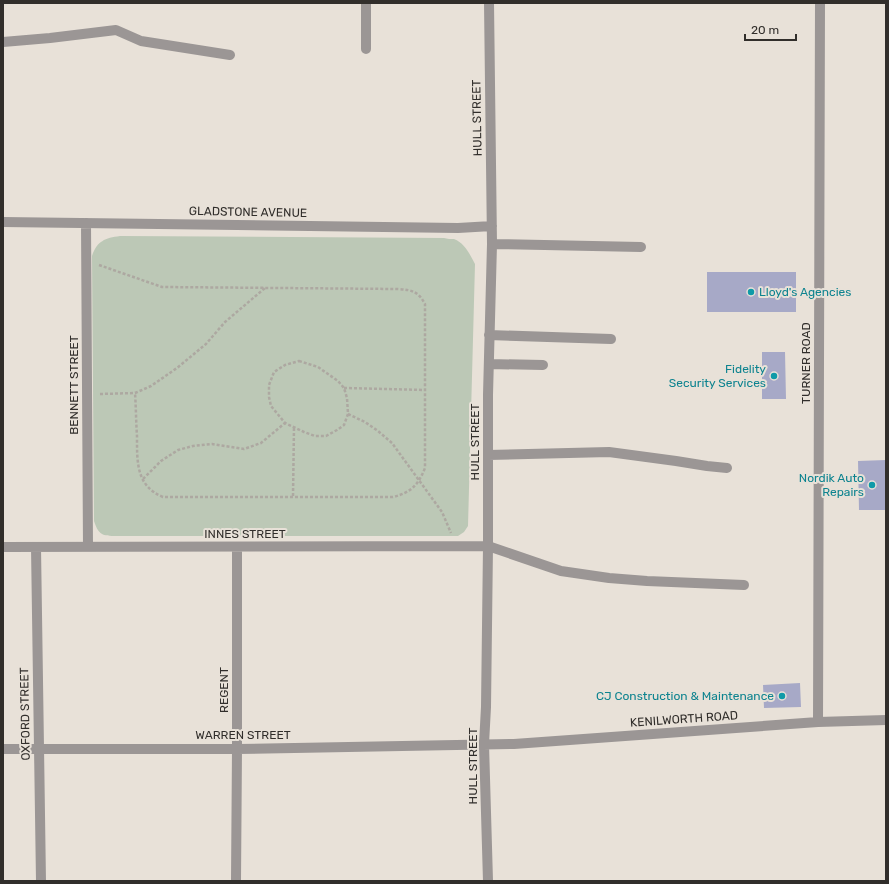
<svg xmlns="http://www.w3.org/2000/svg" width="889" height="884" viewBox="0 0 889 884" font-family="Rubik,sans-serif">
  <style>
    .green { fill: #bcc8b6 }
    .building { fill: #a7a9c7 }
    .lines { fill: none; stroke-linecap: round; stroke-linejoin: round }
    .path { stroke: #ada8a1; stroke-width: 2.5; stroke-dasharray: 3 2; stroke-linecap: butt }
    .minor { stroke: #9b9695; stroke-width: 10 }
    .culture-dot { fill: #0f9aa8; stroke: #e8e1d8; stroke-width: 1.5 }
    .labels { text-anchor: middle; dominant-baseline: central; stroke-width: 4; stroke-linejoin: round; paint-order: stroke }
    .street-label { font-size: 12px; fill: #312e2b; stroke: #e8e1d8 }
    .culture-label { font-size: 12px; fill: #0d838f; stroke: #e8e1d8; text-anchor: end }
  </style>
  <rect width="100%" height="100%" fill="#e8e1d8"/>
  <path class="green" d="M120 236 444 238C447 239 451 239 454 239 465 243 470 255 475 264L468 526 464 532 458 536H114C101 536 98 533 94 521L92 256C97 241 105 238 120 236Z"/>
  <path class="building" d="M707 272H796V312H707Z
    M762 352H785L786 399H762Z
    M886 460V510H859L858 461Z
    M800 683 801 707 764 708 763 685Z"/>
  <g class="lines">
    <path class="path" d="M99 265 162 287 398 289C412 290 418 291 425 304V468C418 485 412 492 393 497H163C136 486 137 462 137 436 136 422 136 407 135 393
      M299 361 318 367 338 381 344 388 347 398 348 414 344 425 337 430 326 436H315L304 432 285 423 271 406 269 397V385L274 372 285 365Z
      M344 388 425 390
      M100 394 135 393 151 386 177 368 206 344 225 322 265 288
      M348 414 365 422 378 431 392 443 442 512 451 533
      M143 479 161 461 178 450 193 446 212 444 244 449 261 443 285 423
      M293 496 294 427"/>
    <path class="minor" d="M3 42 50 38 116 30 141 41 230 55
      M366 49V3
      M3 222 458 228 492 226
      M86 223 88 547
      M492 244 641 247
      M489 335 611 339
      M489 364 543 365
      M488 455 609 452 676 461 707 466 727 468
      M3 547 488 546 561 571 609 578 647 581 744 585
      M36 547 41 881
      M818 722 820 3
      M3 749H237L514 744 818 722 886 720
      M236 881 237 749V547
      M488 881 484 744 486 707 488 546V395L492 244 489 3"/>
  </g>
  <g class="culture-dot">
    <circle cx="751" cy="292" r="4"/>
    <circle cx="774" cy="376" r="4"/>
    <circle cx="872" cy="485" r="4"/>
    <circle cx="782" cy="696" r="4"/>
  </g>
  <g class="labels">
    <g class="street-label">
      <text transform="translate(477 118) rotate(-91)">HULL STREET</text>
      <text transform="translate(248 212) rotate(1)">GLADSTONE AVENUE</text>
      <text transform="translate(806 363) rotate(-90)">TURNER ROAD</text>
      <text transform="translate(74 385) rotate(-90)">BENNETT STREET</text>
      <text transform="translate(475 442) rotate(-90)">HULL STREET</text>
      <text x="245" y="534">INNES STREET</text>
      <text transform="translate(224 690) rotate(-90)">REGENT</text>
      <text transform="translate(25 714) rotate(-91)">OXFORD STREET</text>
      <text transform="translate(684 719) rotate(-4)">KENILWORTH ROAD</text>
      <text x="243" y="735">WARREN STREET</text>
      <text transform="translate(473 766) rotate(-90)">HULL STREET</text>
    </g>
    <g class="culture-label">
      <text x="759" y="292" text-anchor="start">Lloyd's Agencies</text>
      <text x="766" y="369">Fidelity<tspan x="766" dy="14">Security Services</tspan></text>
      <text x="864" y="478">Nordik Auto<tspan x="864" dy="14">Repairs</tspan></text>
      <text x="774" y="696">CJ Construction &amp; Maintenance</text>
    </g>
  </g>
  <rect width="889" height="884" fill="none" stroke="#312e2b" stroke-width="8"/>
  <path d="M745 34v6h51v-6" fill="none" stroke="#312e2b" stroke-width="2"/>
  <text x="751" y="34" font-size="12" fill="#312e2b" stroke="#e8e1d8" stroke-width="3" paint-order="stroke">20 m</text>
</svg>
